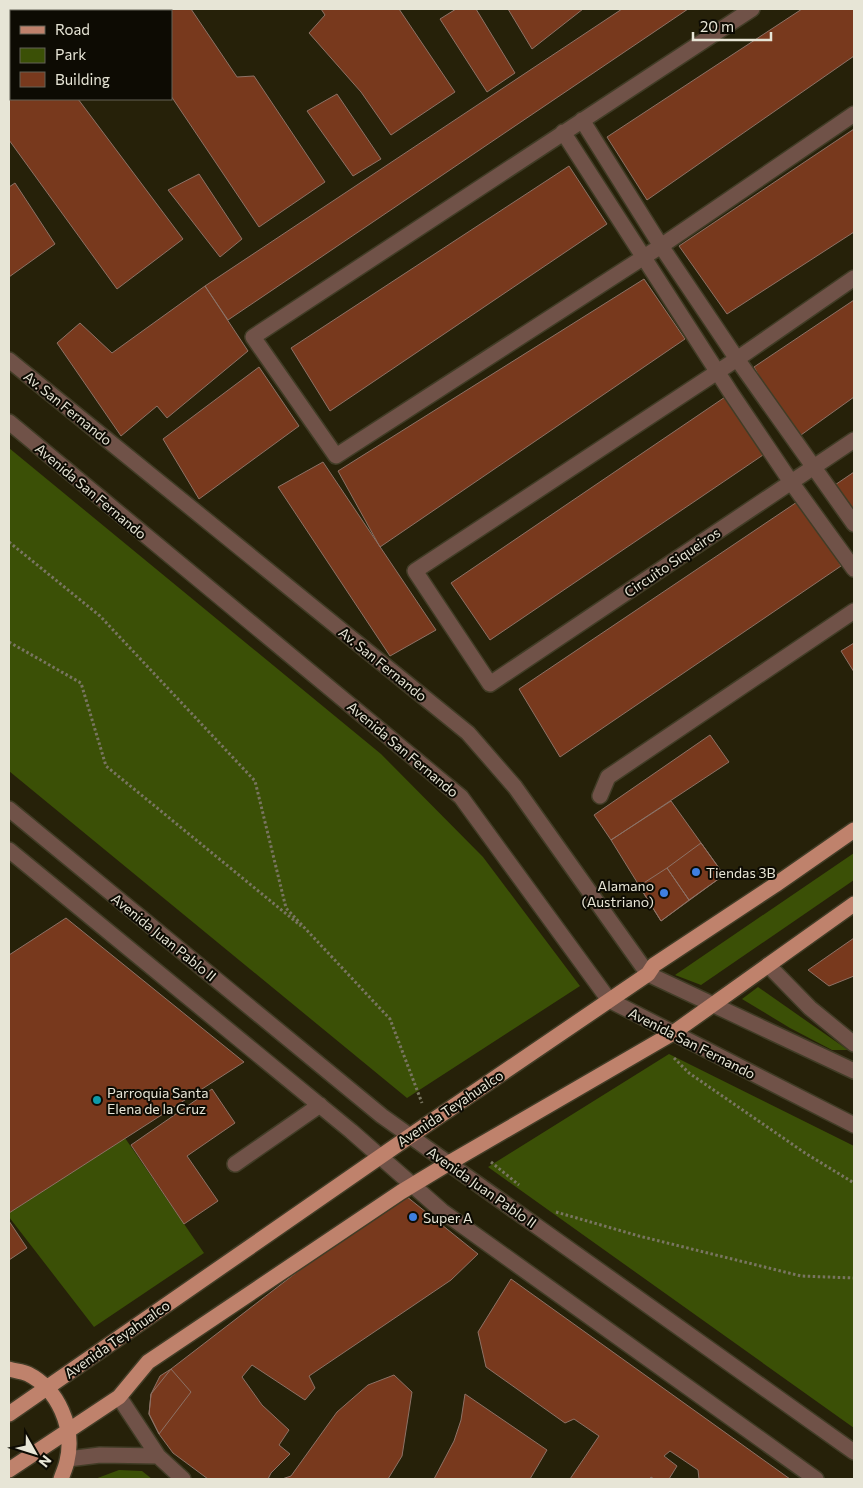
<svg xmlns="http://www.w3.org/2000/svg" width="863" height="1488" viewBox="0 0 863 1488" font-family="Commissioner,sans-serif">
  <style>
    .green { fill: #3b5006 }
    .building { fill: #78391d; stroke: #8d7266 }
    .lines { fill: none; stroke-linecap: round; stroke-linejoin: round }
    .minor-casing { stroke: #413c26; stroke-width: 18 }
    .major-casing { stroke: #413c26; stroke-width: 18 }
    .path { stroke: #797561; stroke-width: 3; stroke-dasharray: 2.5 2.5; stroke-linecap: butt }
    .minor { stroke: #705248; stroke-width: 15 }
    .major { stroke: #bf826c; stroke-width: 15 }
    .shop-dot { fill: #3f7fe0; stroke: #0d0b03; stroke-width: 2 }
    .culture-dot { fill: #0f9aa8; stroke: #0d0b03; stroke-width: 2 }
    .labels { text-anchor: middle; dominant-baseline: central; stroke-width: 4; stroke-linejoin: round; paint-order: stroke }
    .street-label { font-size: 14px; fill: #e7e5d6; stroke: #0d0b03 }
    .poi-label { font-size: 14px; fill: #e7e5d6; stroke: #0d0b03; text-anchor: start }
  </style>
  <rect width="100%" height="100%" fill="#262109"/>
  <path class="green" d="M9 448 381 754 483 857 580 986 407 1098 9 771Z
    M854 853V880L701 985 675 975Z
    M758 987 848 1050H832L790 1028 742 999Z
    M669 1054 854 1146V1428L488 1167Z
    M125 1138 204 1253 94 1327 9 1217V1213Z
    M119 1470 142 1471 152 1479H95Z"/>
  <path class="building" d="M9 9H29L31 11H11V99H78L183 239 117 289 9 140Z
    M112 9H191L237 77 254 76 325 182 259 227 171 96V11H114Z
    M321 9H399L455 92 391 135 361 92 309 33 325 15Z
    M456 9H476L515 73 487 92 440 19Z
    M508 9H583L532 49Z
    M622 9H688L228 320 205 286Z
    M802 9H854V56L647 200 607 137Z
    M337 94 381 159 353 176 307 111Z
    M854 129V232L727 314 679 246Z
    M569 166 607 224 330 411 291 348Z
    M199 174 242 239 220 257 168 190Z
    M15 183 55 244 9 277V187Z
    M644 279 685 339 380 547 338 471Z
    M205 286 248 351 167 418 157 406 121 436 57 343 80 323 112 353Z
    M854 300V397L794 440 754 367Z
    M259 367 299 426 199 499 163 439Z
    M731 393 763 455 490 640 451 583Z
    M323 462 436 630 390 656 278 487Z
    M854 472V524L829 489Z
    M803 498 841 566 560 757 519 689Z
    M854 643V672L841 651Z
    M710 735 729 762 611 840 594 815Z
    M671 801 724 875 661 921 611 840Z
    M701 843 724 875 689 900 667 868Z
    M667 868 689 900 661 921 639 886Z
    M66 918 244 1062 9 1213V955Z
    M854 938V976L829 986 808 970Z
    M212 1089 235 1123 187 1156 218 1201 184 1224 131 1145Z
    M401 1192 478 1254 451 1280 309 1376 315 1388 305 1400 252 1365 242 1377 262 1405 289 1430 279 1445 290 1454 271 1473 268 1479H208L173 1453 159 1434 149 1414 151 1394 171 1369Z
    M9 1221 27 1248 9 1260Z
    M511 1279 790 1479H699L698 1470 670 1451 664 1456 677 1466 669 1479H654L651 1477 650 1479H570L599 1436 574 1419 565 1423 486 1367 478 1332Z
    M171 1369 191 1392 159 1434 149 1414 151 1394 160 1376Z
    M394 1375 412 1392 402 1456 388 1479H282L291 1476 337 1412 368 1385Z
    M465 1394 547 1450 530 1479H434L454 1441 461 1420Z"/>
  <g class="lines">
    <g class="minor-casing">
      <path id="minor" d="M752 9 253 337 336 456 661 246 854 114
        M582 120 661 246 737 359 854 524
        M563 132 731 393 791 482 854 569
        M854 278 737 359 415 571 490 684 854 440
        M9 360 468 733 515 787 648 974 854 1071
        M9 422 461 797 609 1000 854 1125
        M600 796 608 777 854 611
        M9 809 382 1116 854 1452
        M9 850 351 1131 442 1211 816 1479
        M768 965 810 1008 854 1044
        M235 1164 320 1105
        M119 1397 158 1456 183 1479
        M68 1459 100 1455 158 1456"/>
    </g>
    <g class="major-casing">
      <path id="major" d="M9 1369C15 1371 22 1371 28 1374 58 1389 75 1428 67 1461 66 1467 63 1473 61 1479
        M9 1414 410 1136 648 974 654 965 775 885 854 830
        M9 1470 119 1397 148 1362 401 1192 449 1163 673 1033 854 904"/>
    </g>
    <path class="path" d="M9 542 100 616 255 781 286 908 390 1019 422 1103
      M9 642 81 683 106 766 301 926
      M674 1058 689 1073 805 1153 854 1183
      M491 1162 519 1185
      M556 1212 639 1236 801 1276 854 1278"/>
    <use href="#minor" class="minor"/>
    <use href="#major" class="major"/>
  </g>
  <g class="shop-dot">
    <circle cx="696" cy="872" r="5"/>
    <circle cx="664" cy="893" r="5"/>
    <circle cx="413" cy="1217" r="5"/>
  </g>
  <circle class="culture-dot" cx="97" cy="1100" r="5"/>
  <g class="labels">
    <g class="street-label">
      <text transform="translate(68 408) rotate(39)">Av. San Fernando</text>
      <text transform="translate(91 491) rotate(40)">Avenida San Fernando</text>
      <text transform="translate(672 562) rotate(-34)">Circuito Siqueiros</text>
      <text transform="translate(383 664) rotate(39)">Av. San Fernando</text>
      <text transform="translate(403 749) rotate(40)">Avenida San Fernando</text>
      <text transform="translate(164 937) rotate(39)">Avenida Juan Pablo II</text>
      <text transform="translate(692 1043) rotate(27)">Avenida San Fernando</text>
      <text transform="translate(450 1108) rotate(-34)">Avenida Teyahualco</text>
      <text transform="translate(482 1187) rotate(35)">Avenida Juan Pablo II</text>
      <text transform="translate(117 1339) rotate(-35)">Avenida Teyahualco</text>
    </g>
    <g class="poi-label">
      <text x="706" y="872">Tiendas 3B</text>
      <text x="654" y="885" text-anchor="end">Alamano<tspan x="654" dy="16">(Austriano)</tspan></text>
      <text x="107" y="1092">Parroquia Santa<tspan x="107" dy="16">Elena de la Cruz</tspan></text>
      <text x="423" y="1217">Super A</text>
    </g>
  </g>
  <rect width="863" height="1488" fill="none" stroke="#e7e5d6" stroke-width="20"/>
  <rect x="10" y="10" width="162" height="90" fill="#0d0b03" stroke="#646257"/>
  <rect x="20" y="26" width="25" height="8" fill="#bf826c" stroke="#646257"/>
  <text x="55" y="35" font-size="15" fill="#e7e5d6">Road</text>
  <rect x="20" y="48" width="25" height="15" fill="#3b5006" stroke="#646257"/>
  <text x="55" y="60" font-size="15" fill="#e7e5d6">Park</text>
  <rect x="20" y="72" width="25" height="15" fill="#78391d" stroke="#646257"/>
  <text x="55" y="85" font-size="15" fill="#e7e5d6">Building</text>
  <g transform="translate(35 1453) rotate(129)" stroke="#0d0b03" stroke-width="4" paint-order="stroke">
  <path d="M0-4L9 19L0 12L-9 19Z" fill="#e7e5d6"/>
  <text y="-8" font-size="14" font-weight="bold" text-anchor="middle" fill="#e7e5d6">N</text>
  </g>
  <path d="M693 32v8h78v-8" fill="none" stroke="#e7e5d6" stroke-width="2.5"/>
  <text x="700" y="32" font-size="15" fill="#e7e5d6" stroke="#0d0b03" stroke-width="4" paint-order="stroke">20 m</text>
</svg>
